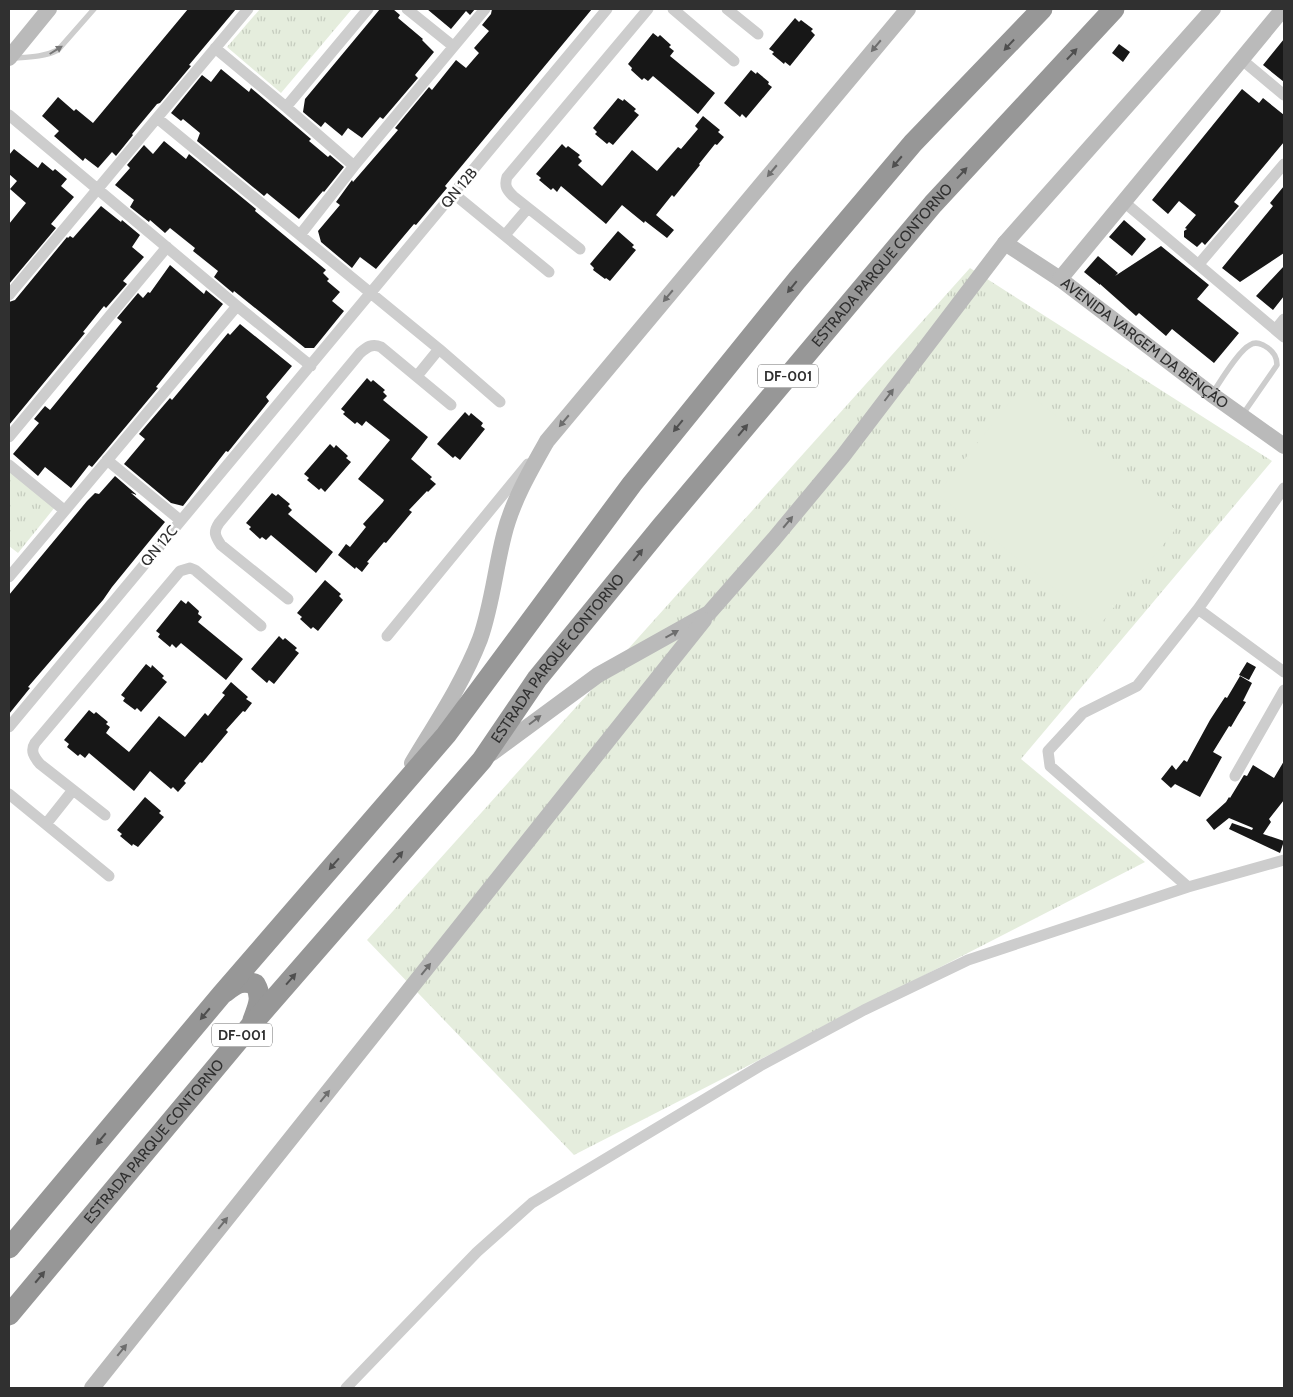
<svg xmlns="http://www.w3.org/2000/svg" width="1293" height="1397" viewBox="0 0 1293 1397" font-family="Cabin,sans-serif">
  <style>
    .park { fill: url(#park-tufts) }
    .garden { fill: #e5eddd }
    .building { fill: #171717 }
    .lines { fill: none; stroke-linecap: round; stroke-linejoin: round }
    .lane { stroke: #cdcdcd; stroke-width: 5.5 }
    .street { stroke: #cdcdcd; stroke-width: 11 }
    .secondary { stroke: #bababa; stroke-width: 16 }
    .highway { stroke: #979797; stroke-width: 21 }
    .oneway { fill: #4f4f4f }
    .oneway2 { fill: #6e6e6e }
    .oneway3 { fill: #777 }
    .labels { text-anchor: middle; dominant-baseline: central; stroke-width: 5; stroke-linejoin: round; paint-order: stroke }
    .shield { fill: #fff; stroke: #6e6e6e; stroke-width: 1 }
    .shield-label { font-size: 14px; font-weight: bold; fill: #303030 }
    .street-label { font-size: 15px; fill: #303030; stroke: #fff }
  </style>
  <defs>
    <pattern id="park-tufts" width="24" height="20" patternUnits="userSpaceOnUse" patternTransform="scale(1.25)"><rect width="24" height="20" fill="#e5eddd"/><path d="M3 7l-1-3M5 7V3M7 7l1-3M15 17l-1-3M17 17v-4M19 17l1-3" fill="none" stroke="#c5ccbe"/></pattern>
  </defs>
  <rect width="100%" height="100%" fill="#fff"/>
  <path class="park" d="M260 9H352L281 93 227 47Z
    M970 268 1272 461 1021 759 1145 862 574 1155 367 940Z
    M9 469 55 507 18 553 9 546Z"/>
  <path class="garden" d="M1021 388 1185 517 1100 625 937 494Z"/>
  <path class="building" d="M188 9H236L189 65 191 66 160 103 157 104 132 134 133 135 116 156 112 152 98 168 85 158 83 161 54 136 59 131 42 116 58 97 74 111 76 109 93 123Z
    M380 9H393L400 15 398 18 423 39 422 40 434 52 415 75 418 78 383 119 380 117 362 138 348 128 342 136 325 122 321 127 303 112 305 99Z
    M427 9H475L470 15 466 11 451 29Z
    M492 9H592L445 186 447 188 416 225 414 224 376 269 360 257 352 268 321 242 318 231 340 205 336 202 352 180 353 182 398 130 395 128 429 87 432 90 456 60 466 68 479 53 474 48 489 31 482 25 491 14Z
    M795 18 799 22 801 20 813 29 811 31 815 35 790 66 785 62 784 64 772 54 774 52 769 49Z
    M653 33 658 37 660 35 671 45 669 47 674 51 670 56 715 93 698 114 653 76 648 81 644 78 642 80 631 70 632 68 628 64Z
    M1284 39V82L1263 65Z
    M1119 44 1130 52 1123 62 1112 53Z
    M221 69 249 92 251 88 311 139 309 141 328 157 330 155 344 167 324 192 323 191 299 219 267 193 264 196 197 141 200 133 183 119 181 121 171 113 202 75 211 82Z
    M751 70 756 74 757 72 769 82 768 84 772 87 746 118 742 114 740 117 724 103Z
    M1242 89 1259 103 1263 98 1284 115V142L1234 202 1239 206 1205 245 1202 242 1197 247 1184 237V231L1187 229 1185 228 1196 215 1179 201 1168 214 1152 200Z
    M618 98 623 101 624 99 636 109 634 111 639 115 613 145 609 142 607 144 595 134 597 132 593 128Z
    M703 116 720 130 718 132 724 137 717 145 715 144 699 164 700 165 674 197 672 195 656 215 674 230 667 238 645 221 644 223 622 205 606 224 561 186 557 192 553 188 551 190 539 180 541 178 536 174 562 144 566 148 568 146 580 155 578 157 582 161 578 165 602 186 632 150 657 171 678 147 681 149 698 129 695 126Z
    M164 141 186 159 189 154 256 209 255 211 326 270 323 273 329 279 327 281 340 292 332 301 344 311 314 348H305L234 291 233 293 214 277 218 271 193 251 195 248 170 228 165 233 150 220 149 222 130 207 134 200 115 185 130 168 127 165 144 145 153 154Z
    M14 149 38 168 42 162 53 171 55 169 67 179 61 186 74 197 51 224 56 228 9 284V224L26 203 10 189 17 181 9 174V155Z
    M1284 186V253L1240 282 1222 268 1273 206 1270 203Z
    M101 206 121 222 122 220 140 235 132 247 144 257 123 281 127 284 106 308 104 306 83 332 85 333 9 425V302L15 300 67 237 68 238 70 236 73 238Z
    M1124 220 1146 239 1132 256 1109 237Z
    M618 231 634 245 632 247 636 250 610 281 606 278 605 279 593 270 594 268 590 264Z
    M1161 246 1209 285 1197 299 1239 333 1214 363 1172 329 1166 336 1139 313 1136 316 1100 284V285L1084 272 1098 256 1118 273 1115 276Z
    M170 265 204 294 206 290 223 304 156 387 158 388 92 467 89 465 71 488 45 467 38 476 13 454 39 423 34 419 45 406 50 410 122 322 117 318 138 293 143 298 148 292 150 293Z
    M1284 266V296L1273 310 1256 296Z
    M240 324 292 366 266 397 269 401 228 452 226 451 183 506 171 503 124 464 145 439 139 434 170 398 172 400 228 333 230 335Z
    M367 378 371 382 373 380 385 390 383 392 387 396 383 400 428 437 411 459 432 477 430 479 436 484 428 492 427 491 409 510 412 512 386 543 384 542 367 562 369 563 362 572 356 567 355 569 338 555 346 544 350 547 366 527 363 524 383 502 384 500 358 479 390 440 366 421 362 426 357 422 355 424 343 414 345 412 341 409Z
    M465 412 469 416 471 413 483 423 481 426 485 429 460 460 455 456 453 458 437 444Z
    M330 444 334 448 336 445 348 456 346 458 351 462 325 492 321 488 319 490 307 480 309 478 304 474Z
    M115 476 137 495 131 493 165 522 112 587 103 600 28 687 30 688 9 714V595L87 501 95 493 99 494Z
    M272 493 276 496 278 494 290 504 288 506 292 510 288 514 333 552 316 573 271 535 266 540 262 537 260 539 249 529 251 527 246 523Z
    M325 580 341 594 339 596 343 600 318 631 313 627 311 629 300 619 302 617 297 613Z
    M181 600 186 604 188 601 199 611 198 614 202 617 198 622 243 659 226 680 181 643 176 648 172 644 170 647 158 637 160 634 156 631Z
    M279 636 283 640 285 638 297 648 295 650 299 653 274 684 269 680 267 683 251 669Z
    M1247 662 1256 667 1249 680 1239 675Z
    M146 664 151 668 152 665 164 676 162 678 167 682 141 712 137 708 135 710 123 701 125 698 121 695Z
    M1240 676 1252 683 1243 701 1246 702 1238 715 1231 727 1229 726 1213 752 1222 757 1200 797 1175 784 1171 788 1161 779 1172 765 1176 770 1184 760 1187 762 1210 720 1225 697 1227 698Z
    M231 682 248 697 246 699 252 703 245 712 243 711 226 730 228 732 202 763 200 762 184 781 186 783 178 792 173 787 171 789 150 771 134 791 89 753 85 758 80 754 78 756 67 747 69 744 64 740 89 710 94 714 96 712 108 722 106 724 110 727 106 733 129 752 159 716 185 737 205 713 208 716 215 707 225 695 222 693Z
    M1284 761V800L1269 819 1271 822 1263 834 1284 841 1280 853 1229 829 1232 823 1252 830 1253 828 1229 818 1214 830 1206 820 1226 802 1229 797 1230 798 1244 775 1247 776 1253 765 1274 778Z
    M145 797 161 811 159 813 164 817 138 847 133 844 132 846 120 836 122 834 117 830Z"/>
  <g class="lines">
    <path class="lane" d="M13 58C29 57 44 57 58 50L94 9
      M1213 392C1220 382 1239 350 1250 345 1256 341 1262 344 1268 348 1274 353 1277 357 1277 365L1243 414"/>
    <path class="street" d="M407 9 453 46
      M673 9 734 61
      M727 9 758 34
      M215 48 286 107 354 166
      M1241 59 1284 95
      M286 107 368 9
      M9 115 237 306 311 366
      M157 118 439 349 500 402
      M454 194 549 272
      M1124 202 1284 337
      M300 235 354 166 485 9
      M505 235 528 208
      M580 249 513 196C507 190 504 186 507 177L648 9
      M1199 264 1284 164
      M9 295 248 9
      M1276 329 1284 319
      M417 376 439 349
      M9 437 167 247
      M107 460 180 520
      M9 465 64 510
      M9 577 237 306
      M288 599 221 545C215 536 213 532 219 523L360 353C367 347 372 343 381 347L451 405
      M1198 609 1284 672
      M387 636 528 464
      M9 727 607 9
      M1235 776 1284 690
      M9 794 109 876
      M105 815 40 764C34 757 30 751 35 743L180 571 190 568 195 570 261 626
      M46 824 73 790
      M1188 887 1050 766 1048 751 1083 713 1137 686 1198 609 1284 488
      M346 1388 477 1252 532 1203 760 1066 864 1010 968 960 1188 887 1284 860"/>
    <g class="secondary">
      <path d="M9 58 49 9"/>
      <path id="s1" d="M1005 243 1060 279 1211 394 1284 446"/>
      <path d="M1060 279 1283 9"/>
      <path d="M492 753 598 675 709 613 774 539 843 456 1005 243 1213 9"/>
      <path d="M412 763C436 723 463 683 480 639 492 605 495 570 504 535 512 502 530 471 547 441L908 9"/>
      <path d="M92 1388 704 620"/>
    </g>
    <g class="highway">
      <path d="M225 992C237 983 241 980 255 984 263 998 258 1006 253 1020"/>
      <path d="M9 1248 222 994 446 735 632 484 797 280 913 143 1042 9"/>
      <path id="s2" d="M9 1315 253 1023 482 760 537 679 662 526 933 204 1114 9"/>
    </g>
  </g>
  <defs><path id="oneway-solid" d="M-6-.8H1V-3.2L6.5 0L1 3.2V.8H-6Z" transform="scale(1.25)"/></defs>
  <g class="oneway">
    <use href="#oneway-solid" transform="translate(1009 45) rotate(133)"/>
    <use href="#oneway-solid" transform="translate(1072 54) rotate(-47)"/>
    <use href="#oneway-solid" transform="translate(897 162) rotate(130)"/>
    <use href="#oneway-solid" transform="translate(962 173) rotate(-47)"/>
    <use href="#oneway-solid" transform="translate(792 287) rotate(129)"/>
    <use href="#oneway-solid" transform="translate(678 426) rotate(129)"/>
    <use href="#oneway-solid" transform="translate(743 430) rotate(-50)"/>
    <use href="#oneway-solid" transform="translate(638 555) rotate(-51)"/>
    <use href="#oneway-solid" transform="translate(398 857) rotate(-49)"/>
    <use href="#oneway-solid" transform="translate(334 864) rotate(131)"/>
    <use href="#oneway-solid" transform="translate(291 979) rotate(-49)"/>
    <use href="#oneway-solid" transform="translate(205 1014) rotate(130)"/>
    <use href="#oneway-solid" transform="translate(101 1139) rotate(130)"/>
    <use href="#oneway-solid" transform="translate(40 1277) rotate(-50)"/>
  </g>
  <g class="oneway2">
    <use href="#oneway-solid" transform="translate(876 46) rotate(130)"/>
    <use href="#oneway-solid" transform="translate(772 171) rotate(130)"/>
    <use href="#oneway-solid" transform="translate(668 296) rotate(130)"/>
    <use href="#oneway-solid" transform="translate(889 395) rotate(-53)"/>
    <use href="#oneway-solid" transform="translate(564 421) rotate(130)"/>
    <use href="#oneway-solid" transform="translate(788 522) rotate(-50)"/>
    <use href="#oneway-solid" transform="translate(672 634) rotate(-29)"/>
    <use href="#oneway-solid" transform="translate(535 720) rotate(-37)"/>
    <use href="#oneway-solid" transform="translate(426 969) rotate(-51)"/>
    <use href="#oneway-solid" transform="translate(325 1096) rotate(-51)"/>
    <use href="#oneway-solid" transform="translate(223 1223) rotate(-51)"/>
    <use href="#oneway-solid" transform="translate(122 1350) rotate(-51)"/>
  </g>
  <use class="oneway3" href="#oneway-solid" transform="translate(56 50) rotate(-32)"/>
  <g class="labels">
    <g class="shield">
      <rect x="758" y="364.5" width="60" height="23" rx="4"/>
      <rect x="212" y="1023.5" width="60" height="23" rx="4"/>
    </g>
    <g class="shield-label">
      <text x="788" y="376">DF-001</text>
      <text x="242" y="1035">DF-001</text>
    </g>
    <g class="street-label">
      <text transform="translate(459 188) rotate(-50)">QN 12B</text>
      <text stroke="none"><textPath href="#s2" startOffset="1366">ESTRADA PARQUE CONTORNO</textPath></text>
      <text stroke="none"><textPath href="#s1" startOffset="172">AVENIDA VARGEM DA BÊNÇÃO</textPath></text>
      <text transform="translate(159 546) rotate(-50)">QN 12C</text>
      <text stroke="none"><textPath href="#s2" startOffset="856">ESTRADA PARQUE CONTORNO</textPath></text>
      <text stroke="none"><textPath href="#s2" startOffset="226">ESTRADA PARQUE CONTORNO</textPath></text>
    </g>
  </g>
  <rect width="1293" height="1397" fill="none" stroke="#303030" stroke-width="20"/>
</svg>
